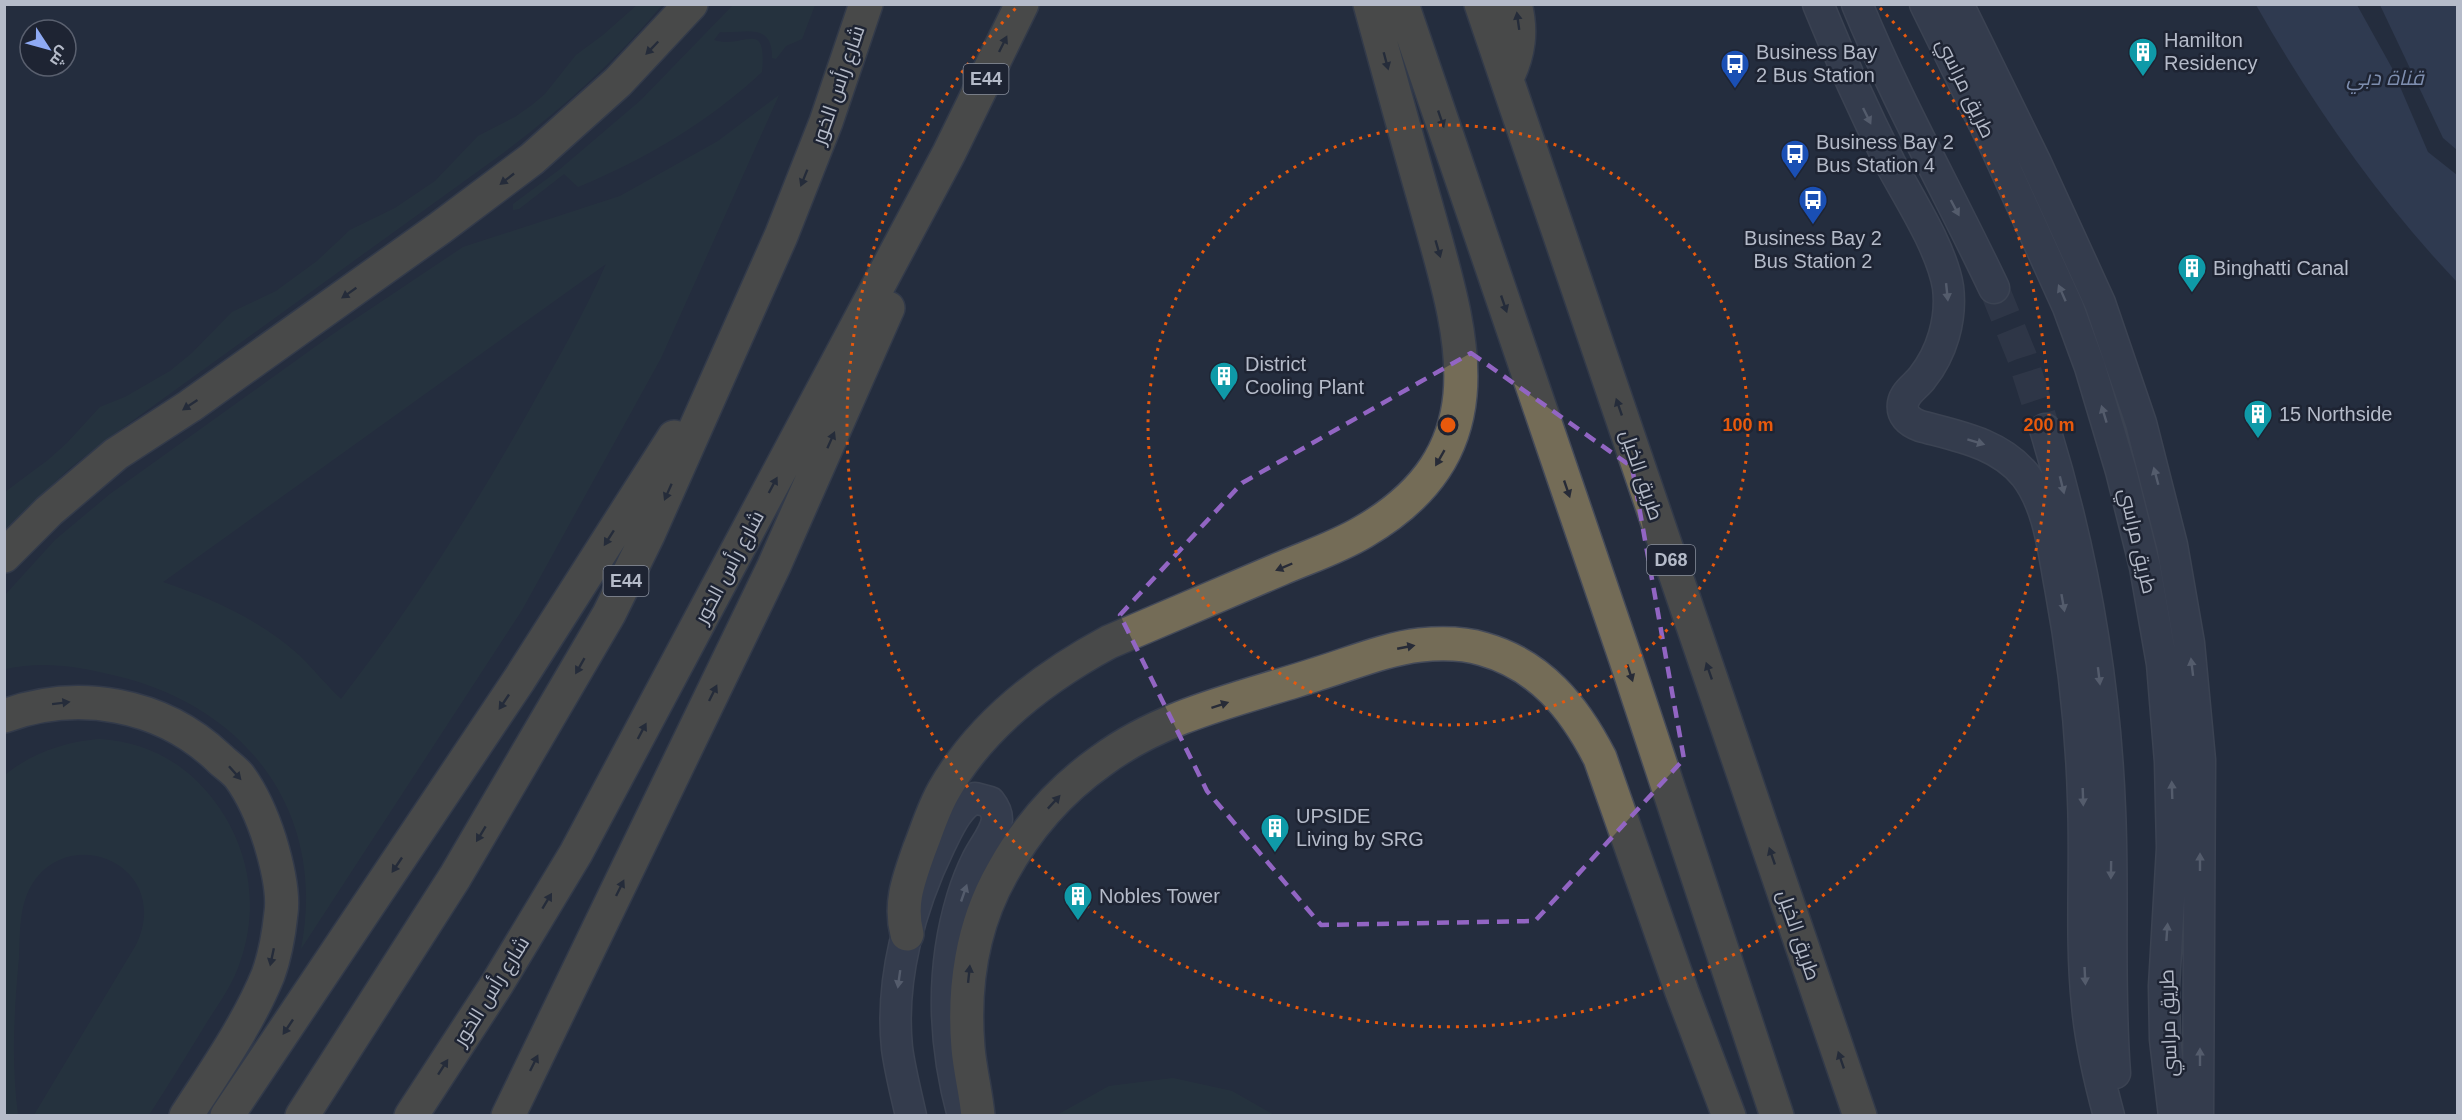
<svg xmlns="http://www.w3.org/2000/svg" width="2462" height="1120" viewBox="0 0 2462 1120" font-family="Helvetica,Cairo,sans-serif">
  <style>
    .green { fill: #27393f; fill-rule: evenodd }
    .water { fill: #3c4966 }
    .pier { fill: #252d3e }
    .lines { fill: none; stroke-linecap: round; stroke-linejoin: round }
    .secondary-tunnel { stroke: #3b4253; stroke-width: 30; stroke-dasharray: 30 15; stroke-linecap: butt }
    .secondary-casing { stroke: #575d6c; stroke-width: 33 }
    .highway-casing { stroke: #444a59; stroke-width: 36 }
    .secondary { stroke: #484e61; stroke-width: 30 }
    .highway { stroke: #746c57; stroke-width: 33 }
    .oneway { fill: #272b37 }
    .oneway2 { fill: #8f95a5 }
    .marked { fill: none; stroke: #9265c3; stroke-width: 4.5; stroke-dasharray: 12 8; stroke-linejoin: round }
    .ring { fill: none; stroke: #e8590c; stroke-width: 3; stroke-dasharray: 3 6 }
    .labels { text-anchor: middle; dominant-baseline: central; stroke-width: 5; stroke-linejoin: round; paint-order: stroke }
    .shield { fill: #1e2433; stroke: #888e9c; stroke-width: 1.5 }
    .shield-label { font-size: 18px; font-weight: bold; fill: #b5bbc9 }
    .poi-label { font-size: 20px; fill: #b5bbc9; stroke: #1e2433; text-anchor: start }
    .street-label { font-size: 20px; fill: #b5bbc9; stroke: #1e2433 }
    .water-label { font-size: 21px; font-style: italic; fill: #7e8eaf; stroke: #1e2433 }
    .centre { fill: #e8590c; stroke: #1e2433; stroke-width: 3 }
    .ring-label { font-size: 18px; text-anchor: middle; font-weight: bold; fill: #e8590c; stroke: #1e2433; stroke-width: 5; stroke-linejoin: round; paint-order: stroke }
  </style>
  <rect width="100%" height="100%" fill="#252d3e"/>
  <path class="green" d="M637 5H662C614 63 559 111 499 156L103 442 69 469 5 529V492L48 460 67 443 100 407 125 397 170 371 192 353 232 312 276 291 317 261 350 230 395 208 435 181 478 136 515 117 532 105 545 94 576 55 603 35Z
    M733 5H815L802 39 786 46 776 59 772 58C773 21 744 34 720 32L714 40C744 50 767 16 762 72 708 122 646 159 578 187L564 174 519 209 513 210V204L559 170 641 100Z
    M779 95 661 358 522 610 301 949C328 811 245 705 113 675 76 666 42 661 5 669V595L55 540 110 494 333 334 463 247 620 196 718 141ZM606 264C584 314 556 362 530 409 473 510 412 607 341 699 327 686 314 670 300 656 260 620 213 599 163 582Z
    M99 739C145 742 183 761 212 798 249 845 260 905 240 962 233 984 219 1003 207 1022 188 1053 169 1084 149 1115H34L136 945C174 866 69 821 31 886 19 907 20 933 19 957 14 1010 11 1062 18 1115H5V775C32 753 64 742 99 739Z
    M1173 1078 1232 1091 1274 1115H1057L1109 1086Z"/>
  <path class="water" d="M2256 5H2457V282C2378 199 2313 105 2256 5Z"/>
  <path class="pier" d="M2357 5H2380L2443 138 2457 150V175L2428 152 2392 68Z"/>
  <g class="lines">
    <path class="secondary-tunnel" d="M1994 288 2022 357 2045 429"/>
    <g class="secondary-casing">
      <path id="secondary" d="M1818 4C1840 58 1864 111 1890 163 1909 198 1942 249 1948 287 1952 319 1942 353 1922 378 1916 386 1905 392 1903 403 1901 415 1909 422 1920 426 1957 436 1999 443 2025 475 2049 506 2053 550 2060 587 2073 657 2081 728 2083 799 2086 867 2080 936 2087 1004 2090 1042 2099 1079 2109 1116
        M1857 4C1897 102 1949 193 1994 288
        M1925 4 1995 146 2068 307 2090 367 2121 471 2145 567 2162 664 2170 762 2172 848 2164 986 2165 1039 2174 1116
        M1958 4 2036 163 2100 303 2141 423 2172 545 2189 643 2200 760 2198 1116
        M2045 429C2083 553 2105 679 2110 809 2114 897 2108 985 2115 1073
        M911 1116C906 1093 900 1071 897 1048 890 979 910 907 940 845 948 829 958 805 975 798L990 802C994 807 997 812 997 819 996 833 983 847 977 860 971 872 966 885 962 898 940 971 943 1043 963 1116"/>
    </g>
    <g class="highway-casing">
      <path id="highway" d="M1402 4 1626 660 1777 1116
        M1481 4 1860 1116
        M1507 78C1519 53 1522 31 1515 4
        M4 556 49 511 116 454 190 406 440 228 532 159 618 82 691 4
        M4 716C78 689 161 703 219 758 225 764 233 769 239 776 253 795 263 819 270 841 276 861 284 892 281 913 279 932 275 956 268 975 248 1024 215 1071 186 1116
        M907 934C899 903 909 879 919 850 927 830 933 809 944 790 981 725 1044 677 1109 642 1166 618 1223 593 1280 569 1308 557 1338 547 1363 532 1506 449 1460 329 1425 202 1406 136 1388 70 1370 4
        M227 1116 519 680 674 437
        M302 1116 455 877 609 614 648 535 781 236 826 122 866 4
        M411 1116 497 984 576 853 949 153 1022 4
        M508 1116 774 566 888 308
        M978 1116C976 1093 970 1071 968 1048 963 988 972 926 1002 873 1026 829 1060 790 1101 761 1164 714 1244 698 1317 674 1350 664 1385 649 1420 645 1441 643 1463 643 1483 649 1540 665 1574 707 1600 758L1682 992 1729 1116"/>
    </g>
    <use href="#secondary" class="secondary"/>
    <use href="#highway" class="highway"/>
  </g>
  <defs><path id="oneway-solid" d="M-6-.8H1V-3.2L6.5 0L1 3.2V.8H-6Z" transform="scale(1.5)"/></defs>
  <g class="oneway">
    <use href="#oneway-solid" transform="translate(1518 21) rotate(-98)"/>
    <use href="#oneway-solid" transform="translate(1003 44) rotate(-64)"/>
    <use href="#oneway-solid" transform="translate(652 48) rotate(134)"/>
    <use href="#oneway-solid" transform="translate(1386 61) rotate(75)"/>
    <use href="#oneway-solid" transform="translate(1441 119) rotate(71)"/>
    <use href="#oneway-solid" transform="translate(804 178) rotate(112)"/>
    <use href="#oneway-solid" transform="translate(507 179) rotate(142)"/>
    <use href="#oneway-solid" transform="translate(1438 249) rotate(74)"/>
    <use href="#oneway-solid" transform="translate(349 293) rotate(145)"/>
    <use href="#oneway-solid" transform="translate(1504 304) rotate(71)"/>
    <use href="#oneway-solid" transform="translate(190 405) rotate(146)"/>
    <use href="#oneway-solid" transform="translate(1619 407) rotate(-109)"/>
    <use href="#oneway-solid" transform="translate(831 440) rotate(-66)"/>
    <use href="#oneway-solid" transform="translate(1440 458) rotate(120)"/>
    <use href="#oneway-solid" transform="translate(773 485) rotate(-62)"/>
    <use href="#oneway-solid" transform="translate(1567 489) rotate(71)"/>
    <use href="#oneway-solid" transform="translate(668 492) rotate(114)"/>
    <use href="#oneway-solid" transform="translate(609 538) rotate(123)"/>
    <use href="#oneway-solid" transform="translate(1284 567) rotate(157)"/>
    <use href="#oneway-solid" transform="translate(1406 647) rotate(-11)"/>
    <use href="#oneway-solid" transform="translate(580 666) rotate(120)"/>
    <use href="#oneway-solid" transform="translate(1709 671) rotate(-109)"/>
    <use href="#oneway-solid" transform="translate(1630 673) rotate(72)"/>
    <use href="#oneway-solid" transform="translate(713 693) rotate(-64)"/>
    <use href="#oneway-solid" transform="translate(504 702) rotate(124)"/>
    <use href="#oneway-solid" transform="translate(61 703) rotate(-7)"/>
    <use href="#oneway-solid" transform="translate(1220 705) rotate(-18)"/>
    <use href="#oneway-solid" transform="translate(642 731) rotate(-62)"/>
    <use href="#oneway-solid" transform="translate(235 773) rotate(48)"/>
    <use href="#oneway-solid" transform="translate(1054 802) rotate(-47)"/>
    <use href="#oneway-solid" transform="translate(481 834) rotate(121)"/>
    <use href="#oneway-solid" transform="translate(1772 856) rotate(-109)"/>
    <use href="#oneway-solid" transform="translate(397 865) rotate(124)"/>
    <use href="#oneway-solid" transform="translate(620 888) rotate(-64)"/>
    <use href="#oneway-solid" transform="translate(547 901) rotate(-59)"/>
    <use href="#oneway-solid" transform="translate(272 957) rotate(102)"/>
    <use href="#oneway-solid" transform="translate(969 974) rotate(-84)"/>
    <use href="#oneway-solid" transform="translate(288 1027) rotate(124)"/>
    <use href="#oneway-solid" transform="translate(1841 1060) rotate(-109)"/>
    <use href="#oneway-solid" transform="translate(534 1063) rotate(-64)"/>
    <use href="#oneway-solid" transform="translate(443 1067) rotate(-57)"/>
  </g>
  <g class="oneway2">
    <use href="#oneway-solid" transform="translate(1867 116) rotate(64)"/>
    <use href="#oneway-solid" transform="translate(1955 208) rotate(62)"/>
    <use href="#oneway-solid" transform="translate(1947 292) rotate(84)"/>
    <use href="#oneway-solid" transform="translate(2062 293) rotate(-114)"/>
    <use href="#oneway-solid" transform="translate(2104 414) rotate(-107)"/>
    <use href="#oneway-solid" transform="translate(1976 442) rotate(17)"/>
    <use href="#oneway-solid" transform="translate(2156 476) rotate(-105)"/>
    <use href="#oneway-solid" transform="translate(2062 485) rotate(76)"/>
    <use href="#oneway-solid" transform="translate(2063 603) rotate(80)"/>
    <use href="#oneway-solid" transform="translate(2192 667) rotate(-97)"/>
    <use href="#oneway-solid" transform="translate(2099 676) rotate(83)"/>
    <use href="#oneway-solid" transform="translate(2172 790) rotate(-92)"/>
    <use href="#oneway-solid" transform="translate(2083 797) rotate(88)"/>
    <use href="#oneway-solid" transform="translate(2200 862) rotate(-90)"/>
    <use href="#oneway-solid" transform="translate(2111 870) rotate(91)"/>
    <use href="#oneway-solid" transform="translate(964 893) rotate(-71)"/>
    <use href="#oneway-solid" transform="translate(2167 932) rotate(-86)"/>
    <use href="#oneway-solid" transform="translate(2085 976) rotate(87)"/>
    <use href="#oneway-solid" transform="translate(899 979) rotate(98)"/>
    <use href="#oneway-solid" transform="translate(2200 1057) rotate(-90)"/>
  </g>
  <path d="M0 0H2462V1120H0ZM1471 353 1632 467 1684 759 1535 921 1321 925 1207 791 1120 615 1242 483Z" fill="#252d3e" fill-opacity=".55" fill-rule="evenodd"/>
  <path class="marked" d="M1471 353 1632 467 1684 759 1535 921 1321 925 1207 791 1120 615 1242 483Z"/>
  <g class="ring">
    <circle cx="1448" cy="425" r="300"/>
    <path d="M1880 8A601 601 0 1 1 1016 8"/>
  </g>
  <defs>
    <g id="building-pin" transform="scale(1.5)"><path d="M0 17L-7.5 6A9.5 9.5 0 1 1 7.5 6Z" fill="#0f9aa8" stroke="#1e2433"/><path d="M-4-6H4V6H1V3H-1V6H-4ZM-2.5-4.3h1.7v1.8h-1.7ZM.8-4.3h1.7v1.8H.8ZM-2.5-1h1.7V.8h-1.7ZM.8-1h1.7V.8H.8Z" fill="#fff"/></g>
    <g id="bus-pin" transform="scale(1.5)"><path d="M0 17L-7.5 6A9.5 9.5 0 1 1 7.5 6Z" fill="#1a4fb4" stroke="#1e2433"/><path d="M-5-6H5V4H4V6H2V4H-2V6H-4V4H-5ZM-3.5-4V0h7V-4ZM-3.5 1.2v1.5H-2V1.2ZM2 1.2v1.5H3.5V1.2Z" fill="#fff"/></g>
  </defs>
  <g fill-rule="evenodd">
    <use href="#building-pin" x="2143" y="52"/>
    <use href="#bus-pin" x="1735" y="64"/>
    <use href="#bus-pin" x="1795" y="154"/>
    <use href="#bus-pin" x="1813" y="200"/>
    <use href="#building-pin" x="2192" y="268"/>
    <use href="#building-pin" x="1224" y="376"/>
    <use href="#building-pin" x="2258" y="414"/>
    <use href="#building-pin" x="1275" y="828"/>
    <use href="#building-pin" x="1078" y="896"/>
  </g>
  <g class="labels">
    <g class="shield">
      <rect x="963.5" y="64" width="45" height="30" rx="4.5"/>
      <rect x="1647" y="545" width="48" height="30" rx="4.5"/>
      <rect x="603.5" y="566" width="45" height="30" rx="4.5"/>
    </g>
    <g class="shield-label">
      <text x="986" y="79">E44</text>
      <text x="1671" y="560">D68</text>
      <text x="626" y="581">E44</text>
    </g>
    <g class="poi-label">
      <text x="2164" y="40">Hamilton<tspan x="2164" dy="23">Residency</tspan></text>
      <text x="1756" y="52">Business Bay<tspan x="1756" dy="23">2 Bus Station</tspan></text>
      <text x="1816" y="142">Business Bay 2<tspan x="1816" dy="23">Bus Station 4</tspan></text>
      <text x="1813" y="238" text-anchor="middle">Business Bay 2<tspan x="1813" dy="23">Bus Station 2</tspan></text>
      <text x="2213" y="268">Binghatti Canal</text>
      <text x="1245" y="364">District<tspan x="1245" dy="23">Cooling Plant</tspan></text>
      <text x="2279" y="414">15 Northside</text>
      <text x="1296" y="816">UPSIDE<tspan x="1296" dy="23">Living by SRG</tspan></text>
      <text x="1099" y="896">Nobles Tower</text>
    </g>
    <g class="street-label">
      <text transform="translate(838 85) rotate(-71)">شارع رأس الخور</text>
      <text transform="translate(1966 88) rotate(64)">طريق مراسي</text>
      <text transform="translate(1642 475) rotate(71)">طريق الخيل</text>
      <text transform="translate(2138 541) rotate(77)">طريق مراسي</text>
      <text transform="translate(729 567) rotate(-62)">شارع رأس الخور</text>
      <text transform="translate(1799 935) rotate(71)">طريق الخيل</text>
      <text transform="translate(491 991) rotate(-58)">شارع رأس الخور</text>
      <text transform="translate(2168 1023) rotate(-92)">طريق مراسي</text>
    </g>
    <g class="water-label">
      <text x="2385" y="77">قناة دبي</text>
    </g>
  </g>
  <circle cx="1448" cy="425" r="9" class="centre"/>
  <g class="ring-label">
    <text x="1748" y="431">100 m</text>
    <text x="2049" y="431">200 m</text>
  </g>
  <rect width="2462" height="1120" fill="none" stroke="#b5bbc9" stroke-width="12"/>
  <g transform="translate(48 48) rotate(126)"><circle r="28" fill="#1e2433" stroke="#5a606f" stroke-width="1.5"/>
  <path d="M0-4.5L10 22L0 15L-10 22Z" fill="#8faaf4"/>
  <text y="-9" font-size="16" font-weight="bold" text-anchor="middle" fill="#b5bbc9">ش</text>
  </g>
</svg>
